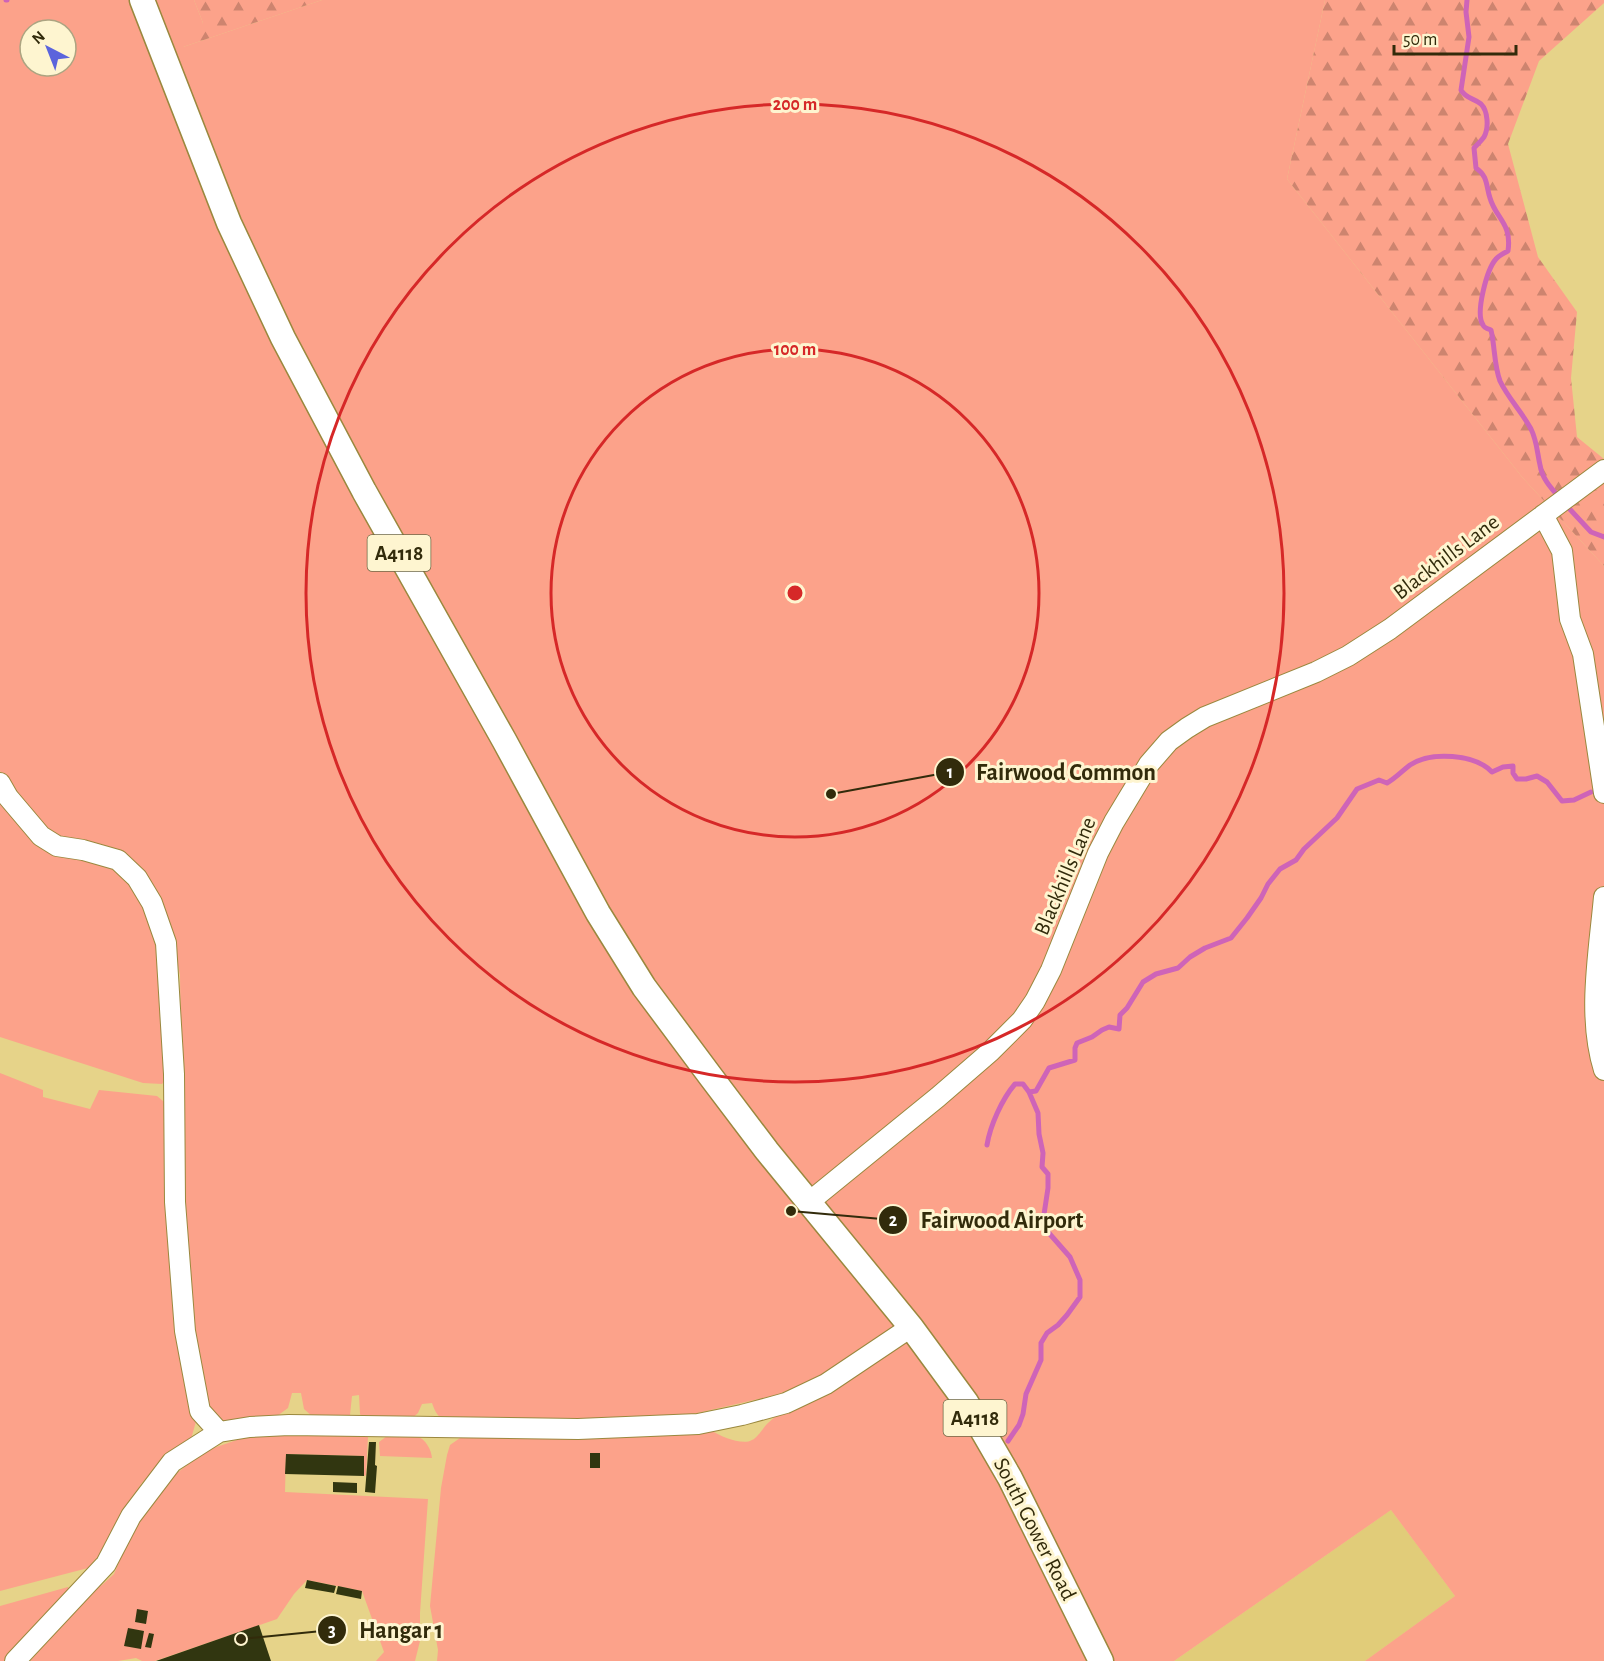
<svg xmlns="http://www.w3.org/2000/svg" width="1604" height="1661" viewBox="0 0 1604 1661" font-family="'Alegreya Sans',sans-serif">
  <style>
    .built { fill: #e1cc79 }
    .green { fill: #fca28a; fill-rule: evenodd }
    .forest { fill: url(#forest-firs) }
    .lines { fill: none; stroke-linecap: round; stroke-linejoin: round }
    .stream { stroke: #ce64b8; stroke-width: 5 }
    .building { fill: #313610 }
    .minor-casing { stroke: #9a883e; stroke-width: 22 }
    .major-casing { stroke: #9a883e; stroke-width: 27 }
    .minor { stroke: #fff; stroke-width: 20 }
    .major { stroke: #fff; stroke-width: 24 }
    .ring { fill: none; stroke: #d62828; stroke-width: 3 }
    .labels { text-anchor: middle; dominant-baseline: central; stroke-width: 6; stroke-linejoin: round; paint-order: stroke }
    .shield { fill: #fef5d0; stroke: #6f6846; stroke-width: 1.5 }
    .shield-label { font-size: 21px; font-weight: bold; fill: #322b0b }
    .street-label { font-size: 22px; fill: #322b0b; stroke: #fef5d0 }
    .centre { fill: #d62828; stroke: #fef5d0; stroke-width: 3 }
    .ring-label { font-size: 18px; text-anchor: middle; font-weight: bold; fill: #d62828; stroke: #fef5d0; stroke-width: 6; stroke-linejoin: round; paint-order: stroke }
    .leader { fill: none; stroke: #322b0b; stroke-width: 2 }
    .callout-dot { fill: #322b0b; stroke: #fef5d0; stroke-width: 2 }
    .mark-label { font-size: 18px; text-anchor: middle; font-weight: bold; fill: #fff }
    .callout-label { font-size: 24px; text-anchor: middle; font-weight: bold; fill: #322b0b; stroke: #fef5d0; stroke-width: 6; stroke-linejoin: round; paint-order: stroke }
  </style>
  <defs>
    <pattern id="forest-firs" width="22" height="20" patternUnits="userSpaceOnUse" patternTransform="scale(1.5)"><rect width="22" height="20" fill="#fca28a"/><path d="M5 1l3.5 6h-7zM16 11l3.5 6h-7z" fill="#cd846f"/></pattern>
  </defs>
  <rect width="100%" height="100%" fill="#e6d389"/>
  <path class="built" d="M1391 1510 1455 1596 1365 1661H1174Z"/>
  <path class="green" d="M0 0H194L203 23 183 47 322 0H1325L1287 179 1522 477 1604 566V1661H1365L1455 1596 1391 1510 1174 1661H437L438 1650 430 1606 441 1488 447 1455 450 1445 460 1438 466 1437 572 1436 712 1431C720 1436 743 1446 752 1440 758 1437 763 1428 768 1423 786 1407 804 1392 822 1377L776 1395 680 1417 464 1424C444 1419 439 1423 432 1403L422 1404 418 1413 409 1421H366L360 1414 359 1395 352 1396 350 1415 348 1417H313L304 1409 301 1393H292L288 1408 277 1416 225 1421 219 1420 204 1405 183 1233 180 975 167 916 145 876 66 843 44 831 0 771ZM30 30H66V66H30Z
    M0 796 38 842 115 864 134 881 161 943 168 1077 162 1084 143 1083 0 1037Z
    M0 1073 43 1090V1097L90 1109 99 1090 157 1096 169 1106 197 1418 191 1439 176 1448 141 1484 106 1547 88 1568 0 1591Z
    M333 1434 368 1437 366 1475 364 1476V1456L286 1454 285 1492 428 1499 420 1613V1641L415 1661H376L384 1652 362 1591 307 1580 294 1594 277 1619 155 1661H142L136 1658 118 1661H30L94 1589 102 1585 114 1574 124 1550 141 1516 165 1485 177 1473 205 1451 251 1435Z
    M387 1436H417C426 1440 431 1449 432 1458L380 1456 379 1442Z
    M68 1587 70 1590 7 1661H0V1606Z"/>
  <path class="forest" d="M194 0H322L183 47 177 33 203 23Z
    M1325 0H1604V3L1539 61 1508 144 1538 257 1577 312 1571 378 1577 437 1604 459V566L1522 477 1287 179Z"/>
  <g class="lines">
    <path class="stream" d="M6 0H7
      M1467 0 1466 12 1469 37 1461 90C1466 99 1474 98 1481 104 1488 111 1489 128 1484 137 1481 141 1477 145 1474 148L1476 168C1488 176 1486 186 1490 198 1496 219 1512 223 1508 251 1504 253 1498 256 1496 259 1487 269 1475 313 1483 325 1484 328 1488 329 1491 330 1495 347 1494 365 1500 381 1508 398 1522 412 1531 429 1537 441 1537 452 1540 465 1542 478 1550 487 1559 497
      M1565 504 1591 532 1604 537
      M987 1145C990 1126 1002 1099 1015 1084H1023L1029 1092 1036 1091 1049 1068 1075 1060V1048L1077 1043 1092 1037 1102 1030 1109 1027 1119 1029 1120 1015 1127 1008 1143 982 1156 974 1178 968 1190 957 1205 948 1231 938 1247 918 1261 898 1268 884 1280 869 1296 860 1304 849 1337 818 1357 789 1379 780 1387 783C1396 778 1402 771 1410 765 1431 751 1475 754 1492 772L1503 767 1513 766V773L1517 779H1526L1537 776 1547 782 1562 801 1574 800 1591 792
      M1008 1441 1019 1425 1023 1414 1026 1394 1041 1360V1343L1047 1333 1058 1325 1067 1315 1080 1297V1280L1070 1257 1048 1232 1043 1221 1048 1188V1174L1042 1167 1043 1153 1039 1134 1038 1113 1029 1092"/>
  </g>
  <path class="building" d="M369 1442H376L375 1465 377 1466 375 1493 365 1492Z
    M590 1453H600V1468H590Z
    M286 1454 364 1456V1476L285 1474Z
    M333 1482 357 1483V1493L333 1492Z
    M307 1580 336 1586 334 1593 305 1588Z
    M338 1586 362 1591 361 1599 336 1594Z
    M137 1609 148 1611 146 1624 135 1622Z
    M259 1625 271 1661H156Z
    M128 1628 144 1631 141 1649 124 1646Z
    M149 1633 154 1634 151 1648 145 1647Z"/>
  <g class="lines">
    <g class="minor-casing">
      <path id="minor" d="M1543 515 1562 551 1570 619 1583 654 1604 793
        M0 783 8 797 41 836 57 846 83 850 118 860 137 878 152 903 166 943 174 1074 175 1202 185 1331 200 1411 219 1432
        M1604 897C1599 953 1587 1016 1604 1070
        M809 1202 938 1097 990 1052 1022 1020 1035 1001 1051 970 1098 853 1114 822 1149 764 1169 741 1187 728 1205 717 1316 672 1348 656 1390 629 1604 470
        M15 1661 106 1564 131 1516 172 1462 219 1432 250 1427 289 1425 578 1429 698 1424 742 1415 786 1403 826 1384 911 1327"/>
    </g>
    <g class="major-casing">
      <path id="major" d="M142 0 229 223 283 338 364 491 504 740 598 913 644 987 711 1077 767 1151 911 1327 966 1402 1010 1478 1101 1661"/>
    </g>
    <use href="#minor" class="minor"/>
    <use href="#major" class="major"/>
  </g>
  <g class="ring">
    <circle cx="795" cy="593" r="244"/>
    <circle cx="795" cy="593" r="489"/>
  </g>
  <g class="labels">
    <g class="shield">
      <rect x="367.5" y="535" width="63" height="36" rx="4.5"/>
      <rect x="943.5" y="1400" width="63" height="36" rx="4.5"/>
    </g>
    <g class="shield-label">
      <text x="399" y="553">A4118</text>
      <text x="975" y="1418">A4118</text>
    </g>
    <g class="street-label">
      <text transform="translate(1446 557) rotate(-37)">Blackhills Lane</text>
      <text transform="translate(1065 876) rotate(-67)">Blackhills Lane</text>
      <text transform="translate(1035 1529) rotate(63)">South Gower Road</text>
    </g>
  </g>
  <circle cx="795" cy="593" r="9" class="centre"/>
  <g class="ring-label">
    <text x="795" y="110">200 m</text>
    <text x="795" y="355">100 m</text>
  </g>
  <path class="leader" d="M831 794L950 772M791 1211L893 1220M241 1639L332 1630"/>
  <g class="callout-dot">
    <circle cx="831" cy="794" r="6"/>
    <circle cx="791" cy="1211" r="6"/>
    <circle cx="241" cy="1639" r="6"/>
    <circle cx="950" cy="772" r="15"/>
    <circle cx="893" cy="1220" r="15"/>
    <circle cx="332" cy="1630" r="15"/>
  </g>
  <g class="mark-label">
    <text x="950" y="778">1</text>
    <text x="893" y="1226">2</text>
    <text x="332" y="1636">3</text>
  </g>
  <g class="callout-label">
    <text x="1066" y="780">Fairwood Common</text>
    <text x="1002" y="1228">Fairwood Airport</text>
    <text x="401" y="1638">Hangar 1</text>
  </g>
  <g transform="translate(48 48) rotate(318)"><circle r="28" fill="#fef5d0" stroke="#aca481" stroke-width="1.5"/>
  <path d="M0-4.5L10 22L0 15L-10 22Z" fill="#5b64dc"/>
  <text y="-9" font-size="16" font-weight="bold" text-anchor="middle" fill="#322b0b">N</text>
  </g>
  <path d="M1394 45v9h122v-9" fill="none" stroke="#322b0b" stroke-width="3"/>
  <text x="1403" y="45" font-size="18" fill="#322b0b" stroke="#fef5d0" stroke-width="4.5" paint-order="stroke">50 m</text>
</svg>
